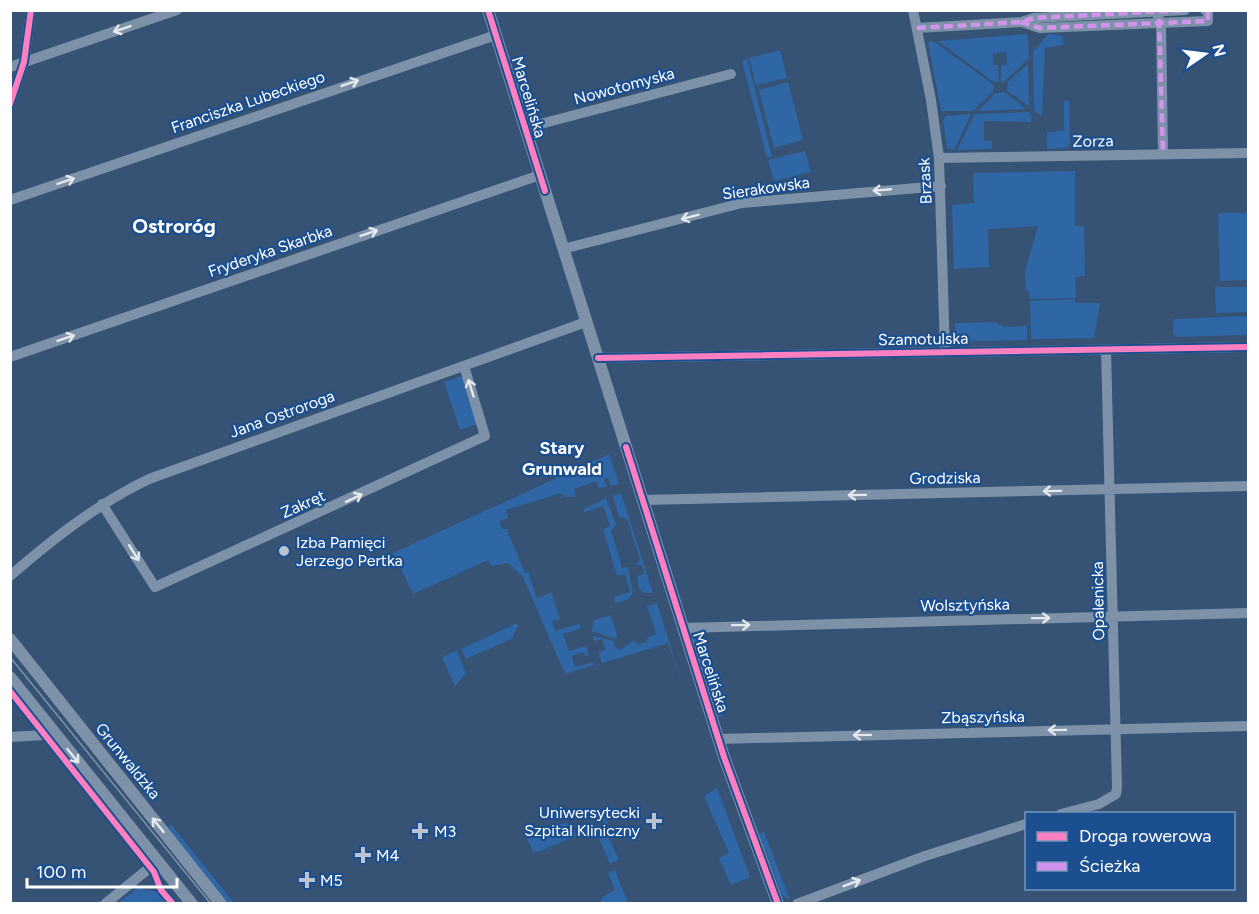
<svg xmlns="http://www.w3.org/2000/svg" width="1259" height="914" viewBox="0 0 1259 914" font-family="Figtree,sans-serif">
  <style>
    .green { fill: #2f66a5 }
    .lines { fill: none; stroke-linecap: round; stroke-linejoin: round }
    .minor { stroke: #7d92a8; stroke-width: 10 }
    .tertiary { stroke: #7d92a8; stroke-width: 12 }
    .tram { stroke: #7e92a7; stroke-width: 1.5 }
    .quiet { stroke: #d193ec; stroke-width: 4.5; stroke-dasharray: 9 4.5; stroke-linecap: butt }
    .cycleway-casing { stroke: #1b4f8f; stroke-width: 10 }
    .cycleway { stroke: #ff80c0; stroke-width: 6 }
    .oneway { stroke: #e5e9ee }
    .poi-dot { fill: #b9c2ce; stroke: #1b4f8f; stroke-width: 2 }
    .labels { text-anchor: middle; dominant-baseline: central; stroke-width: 4.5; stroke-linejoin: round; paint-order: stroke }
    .street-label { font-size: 16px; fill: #fff; stroke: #1b4f8f }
    .poi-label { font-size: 16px; fill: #fff; stroke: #1b4f8f; text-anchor: start }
    .neighbourhood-label { font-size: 18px; font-weight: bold; fill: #fff; stroke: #1b4f8f }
    .quarter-label { font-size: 20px; font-weight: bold; fill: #fff; stroke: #1b4f8f }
  </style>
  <rect width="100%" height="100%" fill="#365274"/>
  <path class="green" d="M1026 34 1028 36 1029 58 1004 82H1001V65H1007L1006 52 993 53V65H998L999 82H994L938 41Z
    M1048 34 1063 36V45L1045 48 1042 116 1034 111 1033 52Z
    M933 41 994 85 993 91 973 111H941L928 42Z
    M780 50 787 78 756 85 749 58Z
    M747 59 772 156 767 158 742 61Z
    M1028 64 1029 106 1007 91 1008 82Z
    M788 82 803 140 774 148 759 90Z
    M1004 92 1026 109 978 111 996 93Z
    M1064 101H1069L1070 144 1066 148 1047 149V133L1064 130Z
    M1029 112 1032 116 1031 122 984 121V141H992V149L957 150 975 114Z
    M971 114 954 150 947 148 943 120 946 116Z
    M805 151 811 172 774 181 768 160Z
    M1075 171V226H1084L1085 276 1075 277 1076 298 1030 299 1029 291H1026L1025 271 1038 226 988 229 989 267 954 269 952 205 974 203 973 173Z
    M1218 213H1248V280L1220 281Z
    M1215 287H1248V312L1216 313Z
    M1075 299V303H1100L1094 338 1031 339 1030 301Z
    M1248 316V335L1177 337 1173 333 1174 319Z
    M995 322 1004 327 1027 326V340L956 341 955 323Z
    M462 376 477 424 460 430 444 382Z
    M609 454 619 484 611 486 608 478 604 479 607 486 599 489 596 481 574 489 576 497H566L561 493 506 510 508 518 499 521 502 529H509L507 530 525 573 528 572 537 599 551 592 560 619 552 621 555 631 579 624 581 628 563 634 569 651 587 646 589 655 585 656 583 652 572 656 575 667 593 662 594 665 565 674 523 577 508 563 491 566 488 560 413 594 393 553Z
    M621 493 653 593H644L639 588 637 576 644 574 642 565H634L640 560 627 519 619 517 613 496Z
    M606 498 616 525 611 530 622 568 628 567 633 592 629 599 615 603 614 597 630 592 625 574 617 576 603 529 610 526 603 506 584 512V509Z
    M657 603 683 687 668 643 602 663 598 652 605 650 602 639 594 641 593 636 614 641 615 647 620 650 635 640 637 645 647 642V638L656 634 647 606Z
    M611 615 617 636 615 639 592 631 594 620Z
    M515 617 518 626 512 639 466 659 457 643 461 649 517 623Z
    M694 632 698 636 723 716 718 717 693 636Z
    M454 644 466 673 455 686 442 657 456 651Z
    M717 788 750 877 731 885 719 858 729 853 704 796Z
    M605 818 608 824 604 827 619 860 610 864 595 829 605 825 603 819Z
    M566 822 570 831 574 830 576 836 538 852 533 851 527 839Z
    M170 823 234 903H228L169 829Z
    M764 832 790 900 782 895 759 834Z
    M615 870 628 903H600L602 897 615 890 608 873Z
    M138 888 162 893 170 903H118Z"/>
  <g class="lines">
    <path class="minor" d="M913 10 931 100 939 158 945 352
      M1158 17 1161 23 1163 154
      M1022 22 1040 28 1208 21V11L1205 10
      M917 28 1021 22 1034 18 1185 10
      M10 67 177 10
      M10 104 24 62 31 10
      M525 128 731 74
      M939 158 1248 153
      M10 200 496 35
      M563 249 742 203 941 186
      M10 357 540 175
      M598 358 1248 347
      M643 500 1248 486
      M102 504 155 587 485 436 464 366
      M10 576C54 538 97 504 149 479L586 322
      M683 628 1248 613
      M10 737 44 735 52 729
      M718 739 1248 726
      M1061 814 1099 804 1116 794 1117 787 1106 350
      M105 904 158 861
      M797 904 925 856 1026 824"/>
    <path class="tertiary" d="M488 10 724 757 778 904
      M10 639 221 904
      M10 677 192 904"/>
    <path class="tram" d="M10 657 211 904"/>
    <path class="quiet" d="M1159 19 1163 154
      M1021 22 1040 28 1208 21V11L1205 10
      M917 28 1021 22 1034 18 1185 10"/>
    <g class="cycleway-casing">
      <path id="cycleway" d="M488 10 545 191
        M10 104 24 62 31 10
        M598 358 1248 347
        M626 447 724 757 778 904
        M10 691 154 872 161 890 173 904"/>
    </g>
    <use href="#cycleway" class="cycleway"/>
  </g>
  <defs><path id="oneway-shaft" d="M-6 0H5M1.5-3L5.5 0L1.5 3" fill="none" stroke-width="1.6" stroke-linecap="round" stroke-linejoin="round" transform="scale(1.5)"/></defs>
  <g class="oneway">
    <use href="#oneway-shaft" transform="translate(122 29) rotate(161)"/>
    <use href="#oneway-shaft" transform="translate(350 83) rotate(-19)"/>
    <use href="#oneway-shaft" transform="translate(66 181) rotate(-19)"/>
    <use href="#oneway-shaft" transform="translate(882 190) rotate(175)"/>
    <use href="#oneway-shaft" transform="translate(690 217) rotate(165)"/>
    <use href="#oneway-shaft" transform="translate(369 233) rotate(-19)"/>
    <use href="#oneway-shaft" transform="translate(66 338) rotate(-19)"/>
    <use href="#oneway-shaft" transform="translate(471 388) rotate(-107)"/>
    <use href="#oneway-shaft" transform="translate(1052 491) rotate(179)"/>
    <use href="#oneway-shaft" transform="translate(857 495) rotate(179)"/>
    <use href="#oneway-shaft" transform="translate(354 498) rotate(-25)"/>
    <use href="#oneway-shaft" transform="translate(134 553) rotate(58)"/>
    <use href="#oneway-shaft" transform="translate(1041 618) rotate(-1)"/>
    <use href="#oneway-shaft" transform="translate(741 625) rotate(-1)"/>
    <use href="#oneway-shaft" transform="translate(1057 730) rotate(179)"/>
    <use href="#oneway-shaft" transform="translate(862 735) rotate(179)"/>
    <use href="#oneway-shaft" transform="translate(73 756) rotate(51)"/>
    <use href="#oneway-shaft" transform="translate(158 825) rotate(-129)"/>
    <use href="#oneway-shaft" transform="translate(852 883) rotate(-21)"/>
  </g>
  <g class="poi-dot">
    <circle cx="284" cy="551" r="6"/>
    <path d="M651 812h6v6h6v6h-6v6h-6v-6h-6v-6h6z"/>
    <path d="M417 822h6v6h6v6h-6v6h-6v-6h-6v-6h6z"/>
    <path d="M360 846h6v6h6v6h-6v6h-6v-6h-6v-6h6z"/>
    <path d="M304 871h6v6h6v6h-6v6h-6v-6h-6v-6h6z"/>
  </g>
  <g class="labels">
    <g class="street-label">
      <text transform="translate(624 86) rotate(-15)">Nowotomyska</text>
      <text transform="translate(529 97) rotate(73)">Marcelińska</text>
      <text transform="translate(248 102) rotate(-19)">Franciszka Lubeckiego</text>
      <text transform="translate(1093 141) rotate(-1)">Zorza</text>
      <text transform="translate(925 181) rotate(-93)">Brzask</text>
      <text transform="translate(766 188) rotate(-8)">Sierakowska</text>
      <text transform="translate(270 251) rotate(-19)">Fryderyka Skarbka</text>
      <text transform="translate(923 339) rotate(-1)">Szamotulska</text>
      <text transform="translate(282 414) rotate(-20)">Jana Ostroroga</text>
      <text transform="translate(945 478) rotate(-1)">Grodziska</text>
      <text transform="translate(303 504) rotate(-24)">Zakręt</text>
      <text transform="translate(1098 601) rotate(-91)">Opalenicka</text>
      <text transform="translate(965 605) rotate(-1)">Wolsztyńska</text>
      <text transform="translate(711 672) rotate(72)">Marcelińska</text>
      <text transform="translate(983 717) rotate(-1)">Zbąszyńska</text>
      <text transform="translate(128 761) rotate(51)">Grunwaldzka</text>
    </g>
    <g class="poi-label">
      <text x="296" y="542">Izba Pamięci<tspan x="296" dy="18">Jerzego Pertka</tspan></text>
      <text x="640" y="812" text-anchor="end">Uniwersytecki<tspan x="640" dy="18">Szpital Kliniczny</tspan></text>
      <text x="434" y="831">M3</text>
      <text x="376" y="855">M4</text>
      <text x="320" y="880">M5</text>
    </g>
    <g class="neighbourhood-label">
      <text x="562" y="448">Stary<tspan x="562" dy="21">Grunwald</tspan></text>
    </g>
    <g class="quarter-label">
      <text x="174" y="226">Ostroróg</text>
    </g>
  </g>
  <rect width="1259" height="914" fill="none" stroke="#ffffff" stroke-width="24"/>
  <rect x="1025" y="812" width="210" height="78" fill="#1b4f8f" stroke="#7695bc" stroke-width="1.5"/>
  <rect x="1037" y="832" width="30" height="9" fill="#ff80c0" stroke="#7695bc" stroke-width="1.5"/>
  <text x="1079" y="842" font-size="18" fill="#ffffff">Droga rowerowa</text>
  <rect x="1037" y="862" width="30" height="9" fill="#d193ec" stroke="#7695bc" stroke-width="1.5"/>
  <text x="1079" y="872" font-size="18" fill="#ffffff">Ścieżka</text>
  <g transform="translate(1205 54) rotate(76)" stroke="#1b4f8f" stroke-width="4.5" paint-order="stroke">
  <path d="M0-4.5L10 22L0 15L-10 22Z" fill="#ffffff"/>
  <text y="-9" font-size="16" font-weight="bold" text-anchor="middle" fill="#ffffff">N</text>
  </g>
  <path d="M27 878v9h150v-9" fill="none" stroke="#ffffff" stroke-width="3"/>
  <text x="36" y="878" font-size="18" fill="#ffffff" stroke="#1b4f8f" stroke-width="4.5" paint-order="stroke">100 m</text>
</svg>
